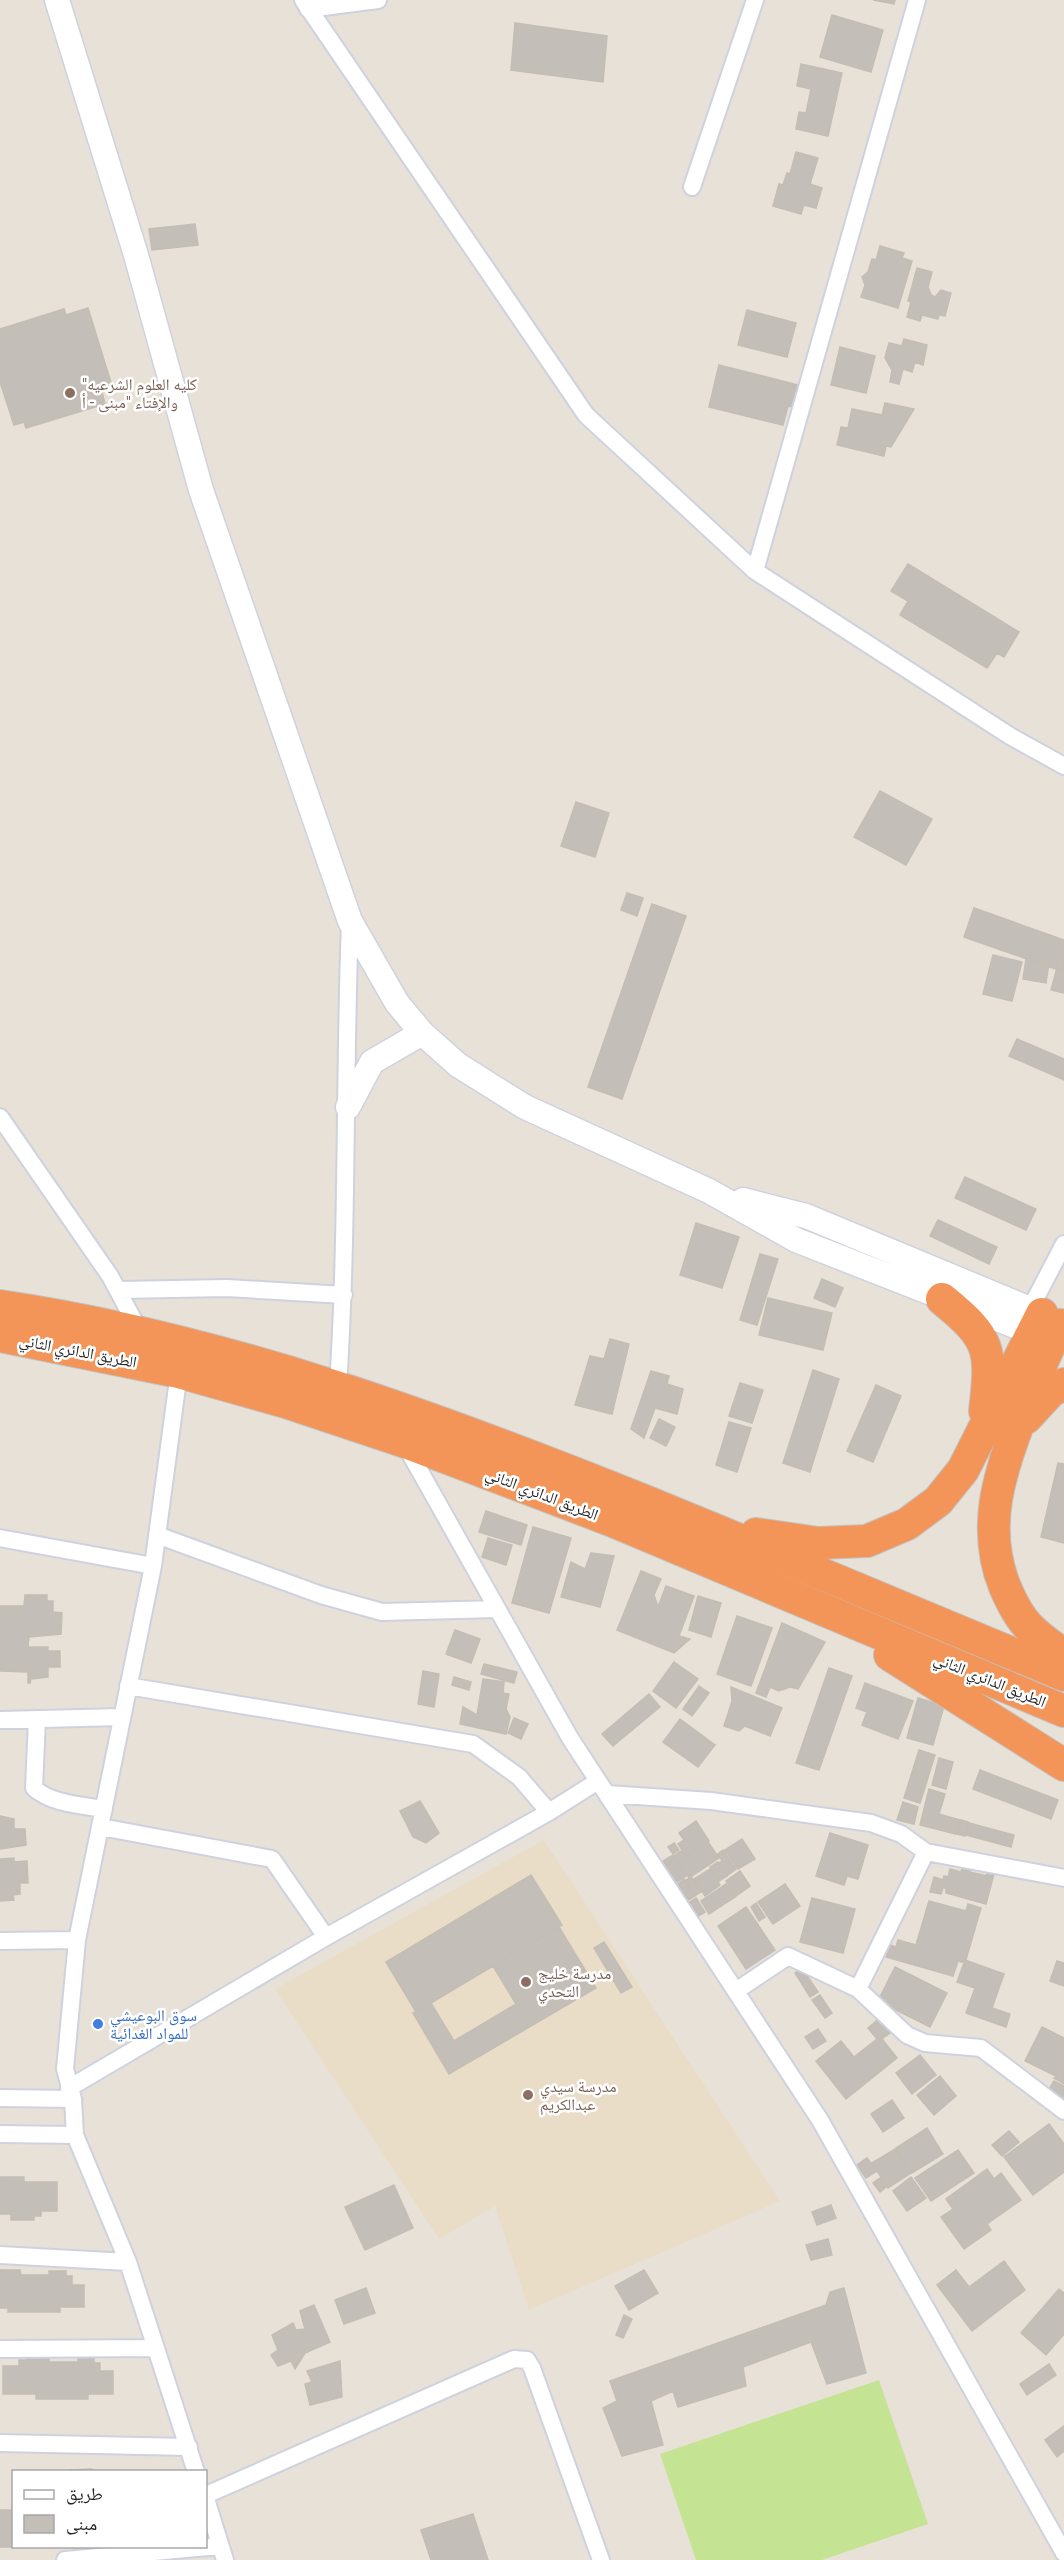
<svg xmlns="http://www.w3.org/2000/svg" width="1064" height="2560" viewBox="0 0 1064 2560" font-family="Roboto,'Noto Naskh Arabic',sans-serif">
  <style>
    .education { fill: #eaddc8 }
    .pitch { fill: #c5e493 }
    .building { fill: #c4beb8; stroke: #c3bdb3; stroke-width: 1.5 }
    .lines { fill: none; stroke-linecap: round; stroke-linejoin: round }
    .street-casing { stroke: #ced2df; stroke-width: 20 }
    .secondary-casing { stroke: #ced2df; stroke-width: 27 }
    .highway-casing { stroke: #c2c2c2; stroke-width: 34 }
    .street { stroke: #fff; stroke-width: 16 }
    .secondary { stroke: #fff; stroke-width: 24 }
    .highway { stroke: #f39558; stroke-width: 32 }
    .education-dot { fill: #8d6e63; stroke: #fff; stroke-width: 2 }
    .shop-dot { fill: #3f7fe0; stroke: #fff; stroke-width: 2 }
    .labels { text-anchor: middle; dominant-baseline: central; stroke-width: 5; stroke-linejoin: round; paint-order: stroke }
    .education-label { font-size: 16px; fill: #785e54; stroke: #fff; text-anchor: start }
    .street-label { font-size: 16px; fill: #262626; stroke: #fff }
    .shop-label { font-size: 16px; fill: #366cbe; stroke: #fff; text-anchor: start }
  </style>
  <rect width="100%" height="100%" fill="#e8e1d8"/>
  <path class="education" d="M544 1840 780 2201 529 2310 495 2206 439 2239 275 1989Z"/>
  <path class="pitch" d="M879 2380 928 2524 822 2560H696L660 2454Z"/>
  <path class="building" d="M873 0H895L894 4Z
    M832 15 883 30 871 72 820 57Z
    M515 23 607 36 603 82 511 70Z
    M801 64 842 73 828 136 796 129 799 112 806 113 811 89 797 86Z
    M796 152 818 158 810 184 822 188 816 208 804 205 801 214 773 206 779 184 783 185 787 173 790 174Z
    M195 224 198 245 152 250 149 229Z
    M880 246 904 253 902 258 912 261 898 308 861 297 865 285 862 277 868 272 872 259 876 260Z
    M917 268 932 272 928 287 931 295 935 297 941 290 951 293 945 316 939 315 938 319 922 315 920 321 907 317 911 302 908 301Z
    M88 308 113 389 102 392 105 404 26 428 24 422 14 425 0 382V329L64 309 66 315Z
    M88 308 113 389 102 392 105 404 26 428 24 422 14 425 0 382V329L64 309 66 315Z
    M747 310 796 323 787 357 738 345Z
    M904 339 927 345 923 365 915 362 912 372 903 369 899 384 890 382 892 370 885 358 889 343 902 346Z
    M840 347 875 356 866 393 831 385Z
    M719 365 798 385 793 407 788 406 783 425 709 407Z
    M885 403 914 409 891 447 886 446 884 456 837 445 841 427 848 428 852 409 882 415Z
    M908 564 1019 632 1004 657 997 653 987 668 900 615 908 601 891 591Z
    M880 791 932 819 906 865 854 837Z
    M576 802 609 813 595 857 561 846Z
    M627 893 643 898 637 916 621 910Z
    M652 904 686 916 622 1099 588 1087Z
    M974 908 1064 940V972L964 937Z
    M993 955 1022 962 1012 1001 983 994Z
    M1026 959 1049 963 1046 983 1023 979Z
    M1057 968 1064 970V993L1051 990Z
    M1017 1039 1064 1059V1080L1009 1056Z
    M965 1177 1036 1209 1026 1230 955 1198Z
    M938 1220 997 1247 989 1264 930 1236Z
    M696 1223 739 1237 722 1288 680 1275Z
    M760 1254 778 1259 757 1325 740 1320Z
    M822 1279 843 1288 835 1307 814 1298Z
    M768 1298 832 1313 823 1350 759 1335Z
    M610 1339 629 1344 612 1414 575 1405 590 1356 604 1359Z
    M813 1370 839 1379 810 1472 783 1463Z
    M651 1371 669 1376 667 1384 683 1389 677 1414 655 1408 644 1438 631 1429Z
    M740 1383 763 1390 752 1423 729 1416Z
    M876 1385 901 1396 873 1462 847 1451Z
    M659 1419 675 1427 666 1446 650 1438Z
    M729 1422 751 1428 737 1472 716 1465Z
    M1058 1463 1064 1464V1543L1041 1537Z
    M486 1511 527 1525 521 1545 479 1532Z
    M533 1527 571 1538 549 1613 512 1603Z
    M488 1538 512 1545 506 1565 482 1557Z
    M591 1553 614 1556 600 1607 561 1597 571 1562 585 1569Z
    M641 1571 661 1579 654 1595 658 1607 666 1586 694 1596 679 1636 690 1639 674 1653 617 1630Z
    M25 1595H47V1601H53V1612L62 1613 61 1634 29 1637 28 1647H48V1651H60V1667H48V1677L31 1679 30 1683H28V1672L0 1671V1606H24Z
    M698 1596 721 1603 711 1637 689 1630Z
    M737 1616 772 1628 751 1686 717 1674Z
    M782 1623 825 1642 798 1689 790 1687 779 1691 770 1687 766 1697 756 1693Z
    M455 1630 480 1639 471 1663 446 1654Z
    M674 1662 698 1679 676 1708 653 1691Z
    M484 1664 517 1672 514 1683 481 1674Z
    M829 1668 852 1676 819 1770 796 1763Z
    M423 1671 439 1674 434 1707 418 1704Z
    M454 1677 471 1682 469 1690 452 1685Z
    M483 1679 504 1682 503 1693 509 1694 506 1709 510 1717 506 1734 460 1724 463 1707 477 1715Z
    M865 1683 913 1701 898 1739 862 1725 867 1712 856 1708Z
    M699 1686 709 1693 692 1716 683 1709Z
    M731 1687 782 1708 770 1736 745 1726 739 1731 724 1726 732 1701Z
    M649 1694 660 1707 613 1746 602 1734Z
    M918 1698 944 1706 933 1745 907 1738Z
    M514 1718 528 1724 521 1739 508 1733Z
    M680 1719 715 1745 698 1767 663 1742Z
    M919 1750 935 1755 920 1803 904 1798Z
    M939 1758 953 1762 946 1789 932 1785Z
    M980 1770 1058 1800 1051 1819 973 1789Z
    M929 1789 945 1794 939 1814 960 1820 956 1834 920 1825Z
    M420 1801 439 1833 426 1843 413 1837 400 1811Z
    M903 1802 918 1807 914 1824 897 1820Z
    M0 1816 14 1819V1829H25L26 1845 0 1849Z
    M961 1820 968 1822 965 1836 957 1834Z
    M696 1821 709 1841 686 1856 678 1844 684 1840 679 1833Z
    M969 1823 1014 1835 1011 1847 966 1835Z
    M830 1833 868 1845 858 1879 847 1876 844 1885 816 1876Z
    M742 1839 755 1859 738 1869 725 1850Z
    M708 1842 719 1858 689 1878 674 1856 681 1851 686 1857Z
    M674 1843 679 1850 673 1854 668 1847Z
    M723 1850 736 1869 728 1875 719 1863 722 1861 718 1854Z
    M673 1855 686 1876 677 1882 663 1861Z
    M14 1858V1862L27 1861 28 1883H20V1894L13 1895 14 1900 0 1901V1859Z
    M718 1862 727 1876 719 1881 710 1867Z
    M963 1866 970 1868V1872L987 1876 986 1868 995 1870 986 1904 946 1893V1888H943L941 1894 930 1892 934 1877 943 1880 944 1876 948 1877 950 1869 961 1872Z
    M710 1869 720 1885 705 1896 694 1879Z
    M740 1871 750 1886 736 1896 726 1881Z
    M531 1875 562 1925 416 2012 386 1962Z
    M691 1877 701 1892 696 1895 686 1880Z
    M684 1879 695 1896 688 1900 678 1884Z
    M726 1884 735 1897 709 1914 701 1901Z
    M785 1884 800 1906 773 1924 758 1902Z
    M696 1898 705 1912 697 1917 688 1903Z
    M812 1898 855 1909 843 1953 800 1942Z
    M929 1901 966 1911 968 1904 981 1908 965 1963 958 1961 953 1976 886 1957 890 1945 896 1947 898 1940 916 1945Z
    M756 1903 765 1917 759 1921 751 1907Z
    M746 1907 775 1950 746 1969 718 1926Z
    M559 1927 596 1988 449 2074 413 2013 431 2003 454 2041 516 2004 493 1966Z
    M604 1942 632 1987 621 1993 594 1948Z
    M965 1960 1004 1974 992 2008 1010 2014 1006 2027 966 2013 975 1988 957 1982Z
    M1057 1961 1064 1963V1986L1050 1981Z
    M895 1967 947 1993 930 2027 878 2001Z
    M802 1968 818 1992 810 1997 795 1973Z
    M820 1995 832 2013 825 2018 812 2000Z
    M882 2016 894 2030 882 2039 897 2058 846 2099 816 2061 841 2041 854 2057 877 2039 868 2028Z
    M1042 2027 1064 2038V2084L1054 2078 1056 2076 1025 2061Z
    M818 2029 826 2041 813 2049 805 2037Z
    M920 2055 936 2075 912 2094 896 2073Z
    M940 2076 956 2096 934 2115 917 2095Z
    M1054 2081 1064 2086V2100L1048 2091Z
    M892 2100 904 2118 883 2132 871 2114Z
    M1049 2124 1064 2144V2172L1033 2195 1004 2157Z
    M927 2128 943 2154 912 2173 896 2148Z
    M1009 2131 1019 2142 1002 2156 992 2145Z
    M895 2149 911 2173 888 2188 872 2163Z
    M958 2150 974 2173 931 2201 915 2178Z
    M867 2158 877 2171 866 2178 857 2165Z
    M987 2169 994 2179 1001 2173 1021 2200 987 2224 991 2230 964 2249 941 2217 953 2209 946 2199Z
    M0 2177H24V2182H57V2211H41V2216H34V2220H11V2214H0Z
    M911 2177 926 2198 907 2211 893 2191Z
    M880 2178 886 2187 880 2192 873 2183Z
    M394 2185 413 2228 365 2250 345 2207Z
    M831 2205 836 2218 817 2225 812 2212Z
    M828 2239 832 2255 811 2260 806 2245Z
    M1004 2261 1025 2290 972 2331 937 2285 956 2270 969 2287Z
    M0 2270H20L21 2275H49V2271H66V2276H72V2285H84V2307H60V2312H8V2308H0Z
    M644 2270 658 2293 629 2310 615 2286Z
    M366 2288 375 2313 344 2324 335 2300Z
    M844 2288 866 2373 827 2384 811 2342 743 2367 746 2386 678 2407 673 2391 651 2401 663 2445 622 2456 603 2408 617 2401 610 2381 826 2305 830 2292Z
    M1059 2289 1064 2293V2334L1046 2355 1021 2333Z
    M314 2305 330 2342 305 2353 295 2369 291 2361 278 2366 271 2355 278 2350 272 2335 293 2323 296 2330 305 2329 300 2311Z
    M624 2315 632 2319 623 2338 616 2335Z
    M27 2357H49V2362H78V2357L94 2358V2363H100V2371H113V2394H88V2399H36V2394H3V2366H19V2360H27Z
    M340 2361 342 2397 310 2405 305 2384 312 2382 307 2371Z
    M1049 2364 1056 2375 1027 2395 1020 2384Z
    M1064 2426V2451L1057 2457 1045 2440Z
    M92 2469V2472H70V2470Z
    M12 2505 14 2546 23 2547H0V2510H12Z
    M473 2514 488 2560H431L421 2530Z"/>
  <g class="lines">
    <g class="street-casing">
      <path id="street" d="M303 0 586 415 755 571 1010 736 1064 766
        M308 9 378 0
        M692 187 755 0
        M755 571 917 0
        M0 1117 110 1276 140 1332
        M119 1290 227 1288 344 1295
        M1030 1309 1064 1244
        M179 1372 153 1566 77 1940 65 2069 73 2099 75 2135 128 2262 196 2472
        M338 1386C348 1232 344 1077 350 922
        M404 1443 570 1738 820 2120 1064 2553
        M157 1535 321 1595 382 1612 497 1609
        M0 1538 153 1566
        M128 1686 473 1744 519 1777 549 1812
        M37 1719 34 1788C51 1804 82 1805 104 1809
        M0 1720 122 1717
        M607 1794 711 1801 871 1823 901 1834 926 1852 1064 1878
        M101 1827 272 1859 326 1937
        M0 1941 77 1940
        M858 1989 907 2035 925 2043 981 2048 1064 2111
        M736 1991 788 1956 858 1989 926 1852
        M69 2088 326 1937 549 1812 598 1781
        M0 2098 73 2099
        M0 2134 75 2135
        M0 2255 128 2262
        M0 2349 156 2348
        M0 2443 189 2447
        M206 2495 514 2359 527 2360 532 2368 601 2560
        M206 2499 225 2560
        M65 2560 220 2546"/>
    </g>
    <g class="secondary-casing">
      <path id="secondary" d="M57 0 136 255 201 490 350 921 397 1003 422 1033 458 1065 525 1107 709 1191 796 1240 1033 1333
        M348 1107 372 1062 422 1033
        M743 1200 806 1216 1042 1314"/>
    </g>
    <g class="highway-casing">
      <path id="highway" d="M942 1299C991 1339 992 1349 985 1411
        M0 1306C224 1339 436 1417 645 1501 785 1558 924 1617 1064 1675
        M1060 1325C1043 1356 1031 1389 1019 1422 998 1477 982 1530 1005 1587 1011 1601 1020 1619 1031 1629 1041 1639 1053 1647 1064 1655
        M0 1336 179 1372 289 1403 403 1441 613 1521 1064 1711
        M1026 1418 1051 1391 1064 1384
        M756 1534 818 1543 867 1541 907 1524 938 1501 963 1470 1042 1314
        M890 1655 1064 1765"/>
    </g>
    <use href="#street" class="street"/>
    <use href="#secondary" class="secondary"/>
    <use href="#highway" class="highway"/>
  </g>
  <g class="education-dot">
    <circle cx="70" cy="393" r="6"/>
    <circle cx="526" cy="1982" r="6"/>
    <circle cx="528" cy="2095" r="6"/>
  </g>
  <circle class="shop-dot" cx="98" cy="2024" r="6"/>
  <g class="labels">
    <g class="education-label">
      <text x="82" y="384">"كليه العلوم الشرعيه<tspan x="82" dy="18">والإفتاء "مبنى - أ</tspan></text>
      <text x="538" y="1973">مدرسة خليج<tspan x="538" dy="18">التحدي</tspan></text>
      <text x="540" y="2086">مدرسة سيدي<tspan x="540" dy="18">عبدالكريم</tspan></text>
    </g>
    <g class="street-label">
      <text transform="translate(78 1351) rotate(11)">الطريق الدائري الثاني</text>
      <text transform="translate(542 1494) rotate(21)">الطريق الدائري الثاني</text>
      <text transform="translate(990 1680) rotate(22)">الطريق الدائري الثاني</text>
    </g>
    <g class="shop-label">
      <text x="110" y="2015">سوق البوعيشي<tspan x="110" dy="18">للمواد الغدائية</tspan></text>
    </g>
  </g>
  <rect x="12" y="2470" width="195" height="78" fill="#ffffff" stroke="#a8a8a8" stroke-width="1.5"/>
  <rect x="24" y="2490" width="30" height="9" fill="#ffffff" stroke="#a8a8a8" stroke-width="1.5"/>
  <text x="66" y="2500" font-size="18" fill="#262626">طريق</text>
  <rect x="24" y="2515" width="30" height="18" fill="#c4beb8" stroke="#a8a8a8" stroke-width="1.5"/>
  <text x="66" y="2530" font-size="18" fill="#262626">مبنى</text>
</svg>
